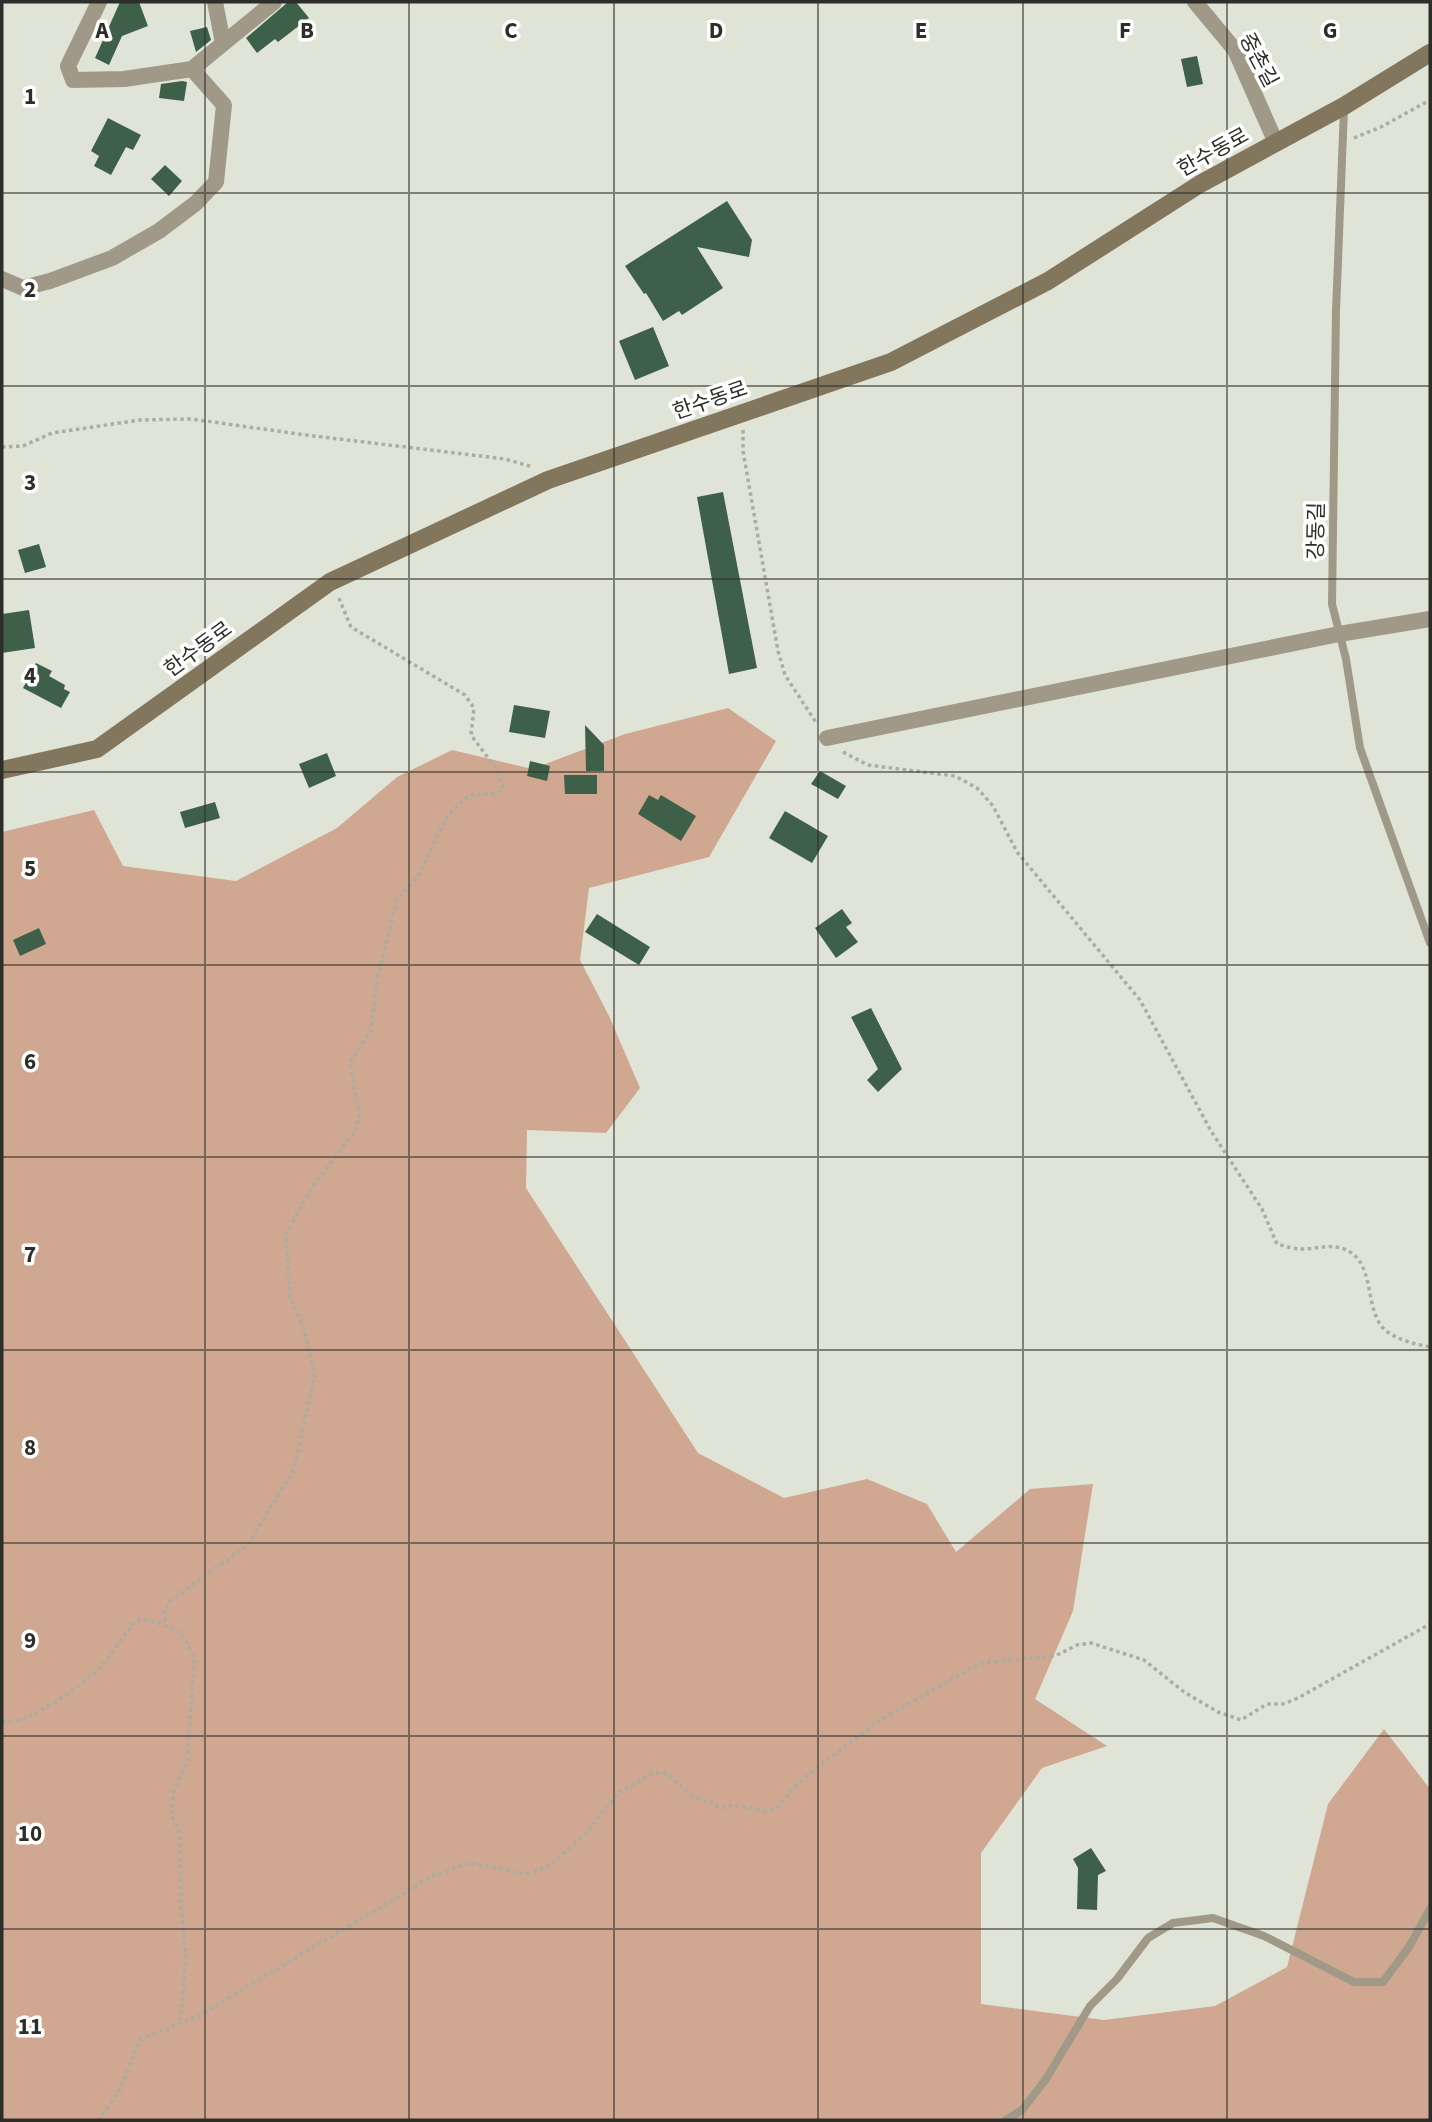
<svg xmlns="http://www.w3.org/2000/svg" width="1432" height="2122" viewBox="0 0 1432 2122" font-family="'Source Sans 3','Noto Sans KR',sans-serif">
  <style>
    .forest { fill: #d0a891 }
    .building { fill: #3e6048 }
    .lines { fill: none; stroke-linecap: round; stroke-linejoin: round }
    .path { stroke: #a9ada2; stroke-width: 3.5; stroke-dasharray: 3.5 3.5; stroke-linecap: butt }
    .lane { stroke: #a19988; stroke-width: 8 }
    .street { stroke: #a19988; stroke-width: 16 }
    .secondary { stroke: #82765d; stroke-width: 18 }
    .grid { fill: none; stroke: #2d2e2a; stroke-width: 2; stroke-opacity: 0.55 }
    .labels { text-anchor: middle; dominant-baseline: central; stroke-width: 7; stroke-linejoin: round; paint-order: stroke }
    .street-label { font-size: 21px; fill: #2d2e2a; stroke: #fff }
    .grid-label { font-size: 23px; text-anchor: middle; font-weight: bold; fill: #2d2e2a; stroke: #fff; stroke-width: 7; stroke-linejoin: round; paint-order: stroke }
  </style>
  <rect width="100%" height="100%" fill="#e0e4d7"/>
  <path class="forest" d="M728 708 776 741 709 857 589 888 580 960 609 1016 640 1088 606 1133 527 1130 526 1188 698 1453 784 1498 867 1479 927 1504 956 1552 1030 1489 1093 1484 1073 1611 1035 1699 1107 1746 1042 1768 981 1853V2004L1104 2020 1215 2006 1287 1967 1328 1804 1384 1729 1430 1789V2120H2V832L94 810 123 866 236 881 337 828 397 777 452 750 532 769 625 734Z"/>
  <path class="building" d="M120 2H139L148 26 122 36 109 65 95 58Z
    M288 2H296L309 18 278 42 275 39 257 53 246 38Z
    M207 27 211 40 196 52 190 31Z
    M1197 56 1203 84 1187 87 1181 59Z
    M182 81 187 82 184 101 159 98 161 84Z
    M108 118 141 135 133 150 126 147 111 175 94 166 99 156 91 151Z
    M165 165 182 181 169 196 151 179Z
    M727 201 752 240 749 257 697 247 723 288 682 315 679 311 663 321 646 293 644 294 625 266Z
    M653 327 669 366 635 380 619 341Z
    M723 492 757 668 729 674 697 497Z
    M39 544 46 567 25 573 18 550Z
    M29 610 35 648 2 653V614Z
    M36 663 52 671 49 676 65 685 64 689 70 692 61 708 23 688Z
    M514 705 550 711 545 738 509 732Z
    M585 725 604 745V771H586Z
    M327 753 336 776 309 788 299 764Z
    M530 761 550 766 547 781 527 776Z
    M820 771 846 786 838 799 811 784Z
    M564 775H597V794H565Z
    M649 795 658 800 661 795 696 816 681 841 638 814Z
    M215 802 220 818 185 828 180 812Z
    M785 811 828 836 812 863 769 838Z
    M842 909 852 923 846 927 858 942 836 958 815 928Z
    M597 914 650 947 639 965 585 932Z
    M39 928 46 944 20 956 13 940Z
    M871 1008 902 1069 878 1092 867 1080 878 1069 851 1017Z
    M1091 1848 1106 1871 1098 1875 1097 1910 1077 1909 1078 1868 1073 1859Z"/>
  <g class="lines">
    <path class="path" d="M1354 138 1381 127 1430 100
      M743 430V451L778 651 785 675 817 724
      M2 447 23 446 52 433 140 420 191 419 306 435 505 459 533 467
      M843 752 868 765 955 776 977 788 993 806 1017 852 1140 1000 1211 1131 1262 1209 1277 1244C1284 1246 1291 1248 1298 1249 1311 1250 1328 1244 1341 1248 1378 1259 1362 1308 1385 1330 1397 1340 1415 1344 1430 1347
      M167 1628 164 1614 168 1602 248 1545 294 1469 315 1373 304 1329 290 1297 286 1233 313 1186 356 1130 359 1114 350 1063 371 1031 377 980 397 900 419 875 447 816 469 795 497 794 503 786 497 770 471 735 474 708 465 695 351 627 338 596
      M2 1722 23 1720 66 1696 102 1666 135 1621 149 1620 181 1632 194 1656V1667L187 1761 174 1791 171 1814 180 1834 181 1908 186 1957 181 2018 175 2022
      M98 2120 120 2090 139 2040 198 2016 434 1875 471 1863 526 1874 549 1866 583 1837 618 1793 652 1773H666L691 1795 722 1808 732 1805 766 1811 777 1808 798 1783 875 1723 980 1663 1055 1656 1077 1645 1091 1643 1144 1660 1184 1692 1218 1712 1241 1720 1267 1704H1283L1298 1698 1430 1624"/>
    <path class="lane" d="M1344 109 1336 311 1332 604 1346 659 1360 748 1430 943
      M1006 2120 1022 2110 1046 2079 1090 2006 1117 1979 1148 1938 1173 1923 1213 1918 1264 1936 1354 1982H1383L1409 1947 1430 1909"/>
    <path class="street" d="M99 2 68 66 73 80 124 79 192 69 274 2
      M215 2 223 43
      M1195 2 1235 50 1276 143
      M2 279 23 288 50 281 112 258 159 231 196 203 216 182 224 105 192 69
      M827 738 1339 634 1430 619"/>
    <path class="secondary" d="M2 770 97 749 330 582 548 480 891 362 1048 281 1200 184 1344 106 1430 53"/>
  </g>
  <path class="grid" d="M205 2V2120M409 2V2120M614 2V2120M818 2V2120M1023 2V2120M1227 2V2120M2 193H1430M2 386H1430M2 579H1430M2 772H1430M2 965H1430M2 1157H1430M2 1350H1430M2 1543H1430M2 1736H1430M2 1929H1430"/>
  <g class="labels">
    <g class="street-label">
      <text transform="translate(1259 60) rotate(62)">중촌길</text>
      <text transform="translate(1213 152) rotate(-29)">한수동로</text>
      <text transform="translate(710 400) rotate(-19)">한수동로</text>
      <text transform="translate(1316 531) rotate(-89)">강동길</text>
      <text transform="translate(198 649) rotate(-36)">한수동로</text>
    </g>
  </g>
  <g class="grid-label">
    <text x="102" y="38">A</text>
    <text x="307" y="38">B</text>
    <text x="511" y="38">C</text>
    <text x="716" y="38">D</text>
    <text x="921" y="38">E</text>
    <text x="1125" y="38">F</text>
    <text x="1330" y="38">G</text>
    <text x="30" y="104">1</text>
    <text x="30" y="297">2</text>
    <text x="30" y="490">3</text>
    <text x="30" y="683">4</text>
    <text x="30" y="876">5</text>
    <text x="30" y="1069">6</text>
    <text x="30" y="1262">7</text>
    <text x="30" y="1455">8</text>
    <text x="30" y="1648">9</text>
    <text x="30" y="1841">10</text>
    <text x="30" y="2034">11</text>
  </g>
  <rect width="1432" height="2122" fill="none" stroke="#2d2e2a" stroke-width="7"/>
</svg>
